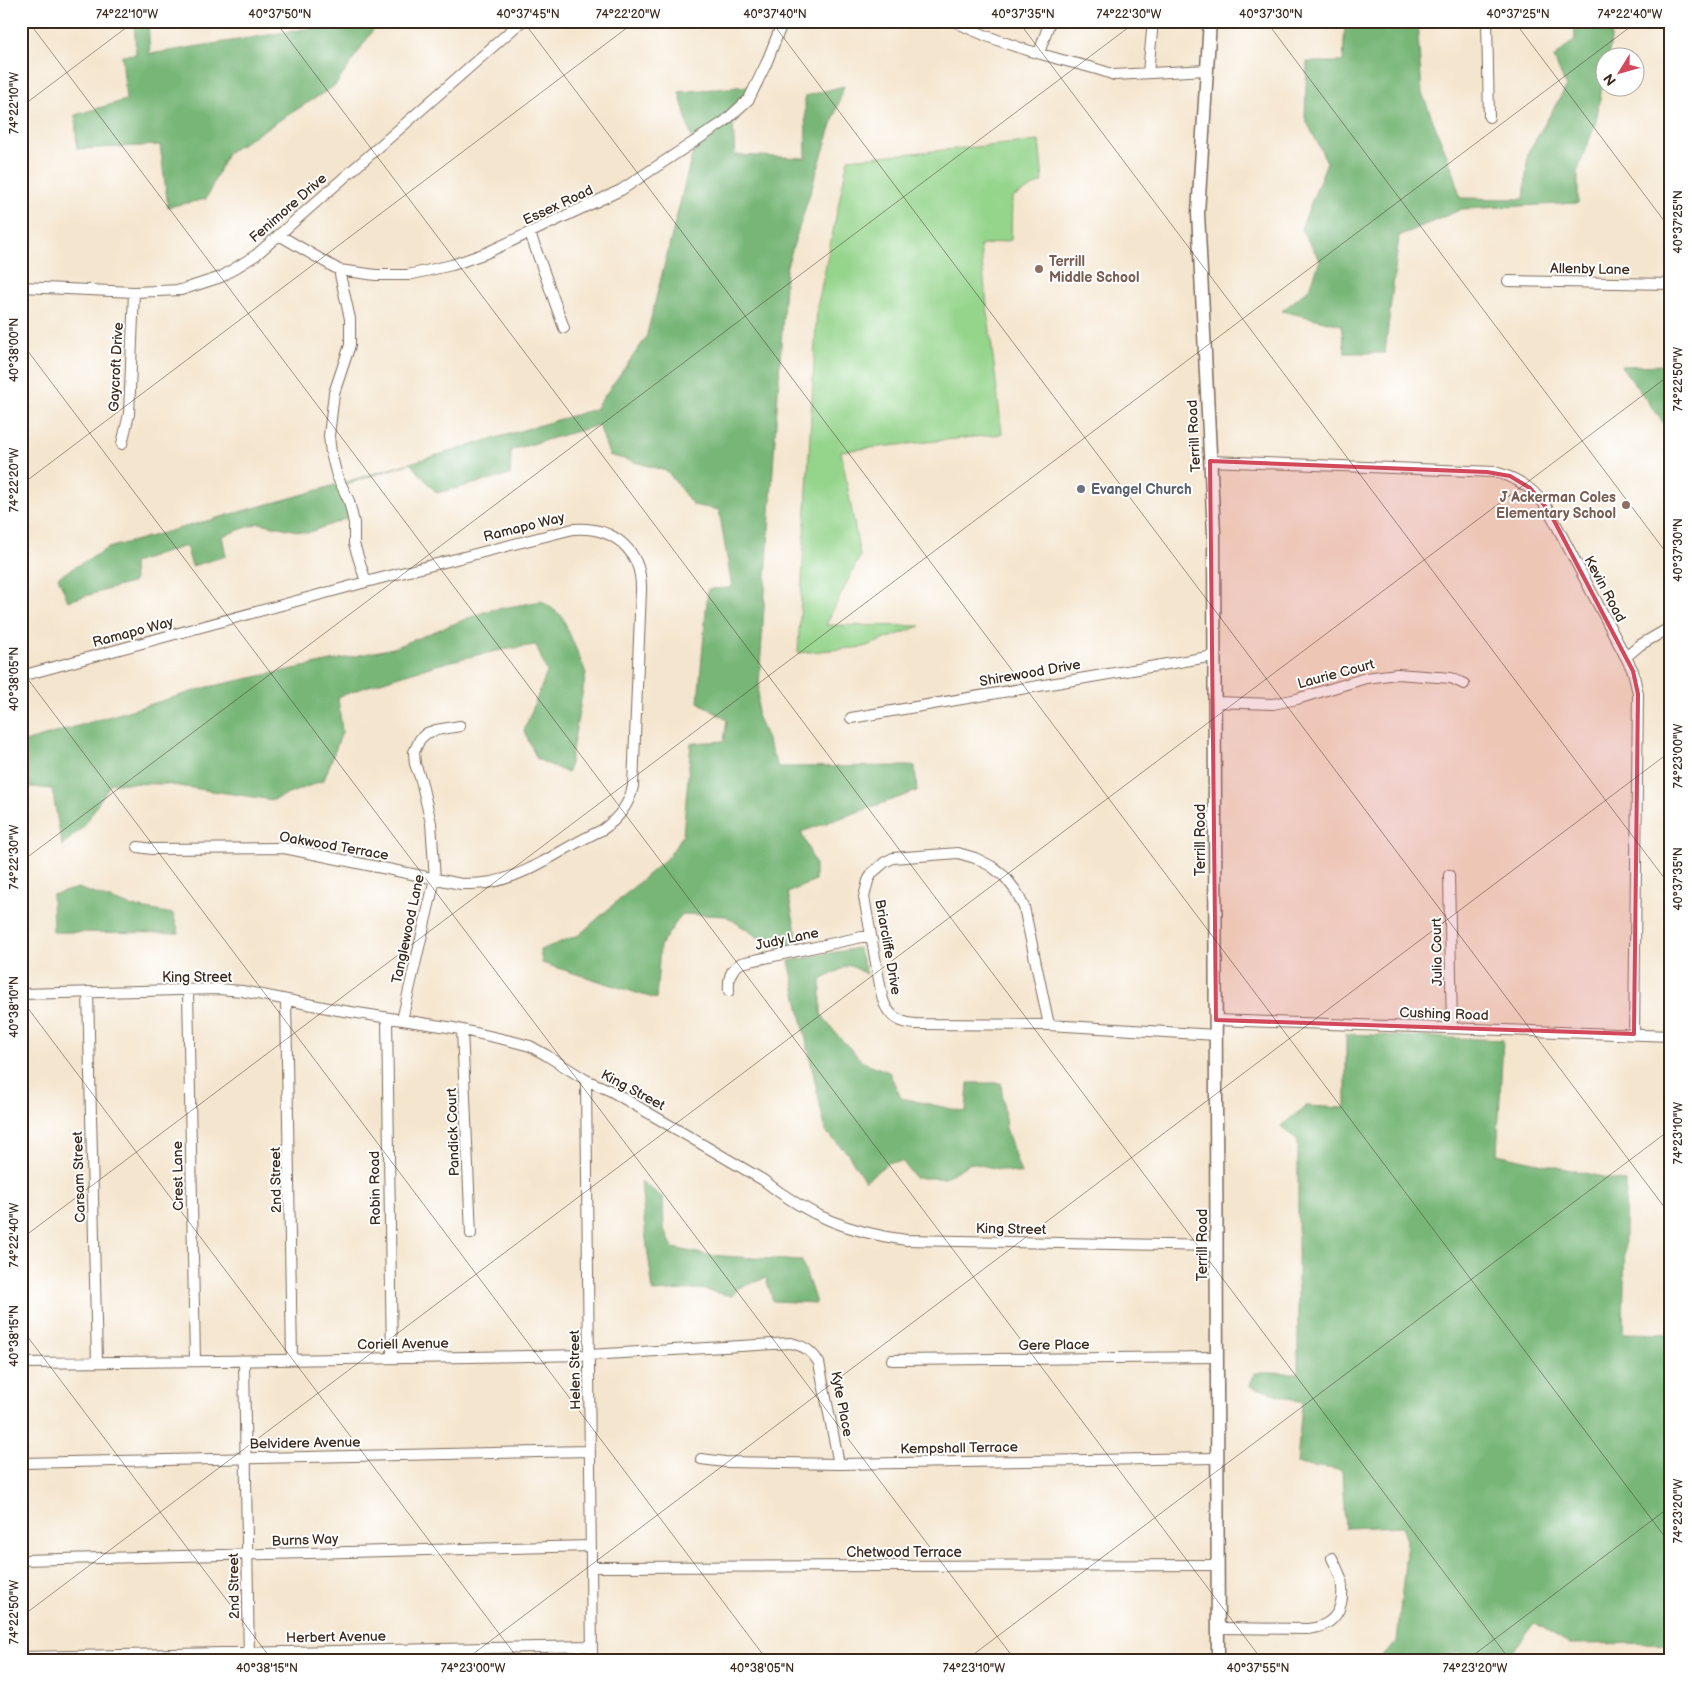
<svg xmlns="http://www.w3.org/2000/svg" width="1692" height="1681" viewBox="0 0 1692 1681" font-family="'Balsamiq Sans',sans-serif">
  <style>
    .green { fill: #94d48b; stroke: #687f54 }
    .forest { fill: #77b677; stroke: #59704a }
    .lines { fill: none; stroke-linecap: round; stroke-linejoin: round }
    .minor-casing { stroke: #7c6b5c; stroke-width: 12 }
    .tertiary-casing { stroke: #7c6b5c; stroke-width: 15 }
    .minor { stroke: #fff; stroke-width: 10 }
    .tertiary { stroke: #fff; stroke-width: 12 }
    .marked { fill: #d1495b; fill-opacity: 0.2; stroke: #d1495b; stroke-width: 4; stroke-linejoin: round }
    .ticks { fill: none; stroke: #3b2a1e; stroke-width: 1; stroke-opacity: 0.45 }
    .education-dot { fill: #8d6e63; stroke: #fff; stroke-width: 2 }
    .worship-dot { fill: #6b7280; stroke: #fff; stroke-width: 2 }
    .labels { text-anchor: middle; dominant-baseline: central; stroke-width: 4; stroke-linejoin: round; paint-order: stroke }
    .street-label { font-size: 14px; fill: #3b2a1e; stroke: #fff }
    .education-label { font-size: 14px; font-weight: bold; fill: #785e54; stroke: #fff; text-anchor: start }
    .worship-label { font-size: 14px; font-weight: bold; fill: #5b616d; stroke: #fff; text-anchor: start }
    .neatline { fill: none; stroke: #3b2a1e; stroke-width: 2 }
    .ticks-label { font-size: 12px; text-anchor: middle; fill: #3b2a1e }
  </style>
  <rect width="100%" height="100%" fill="#fff"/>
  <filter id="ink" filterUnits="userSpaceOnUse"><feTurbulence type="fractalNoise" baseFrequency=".02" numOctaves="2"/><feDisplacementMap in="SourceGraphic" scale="10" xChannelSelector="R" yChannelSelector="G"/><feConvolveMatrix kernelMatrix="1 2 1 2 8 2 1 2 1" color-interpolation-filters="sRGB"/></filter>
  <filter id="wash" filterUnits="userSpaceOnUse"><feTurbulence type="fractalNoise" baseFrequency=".0096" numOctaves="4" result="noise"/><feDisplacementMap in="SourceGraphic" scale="20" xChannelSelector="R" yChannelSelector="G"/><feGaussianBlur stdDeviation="1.12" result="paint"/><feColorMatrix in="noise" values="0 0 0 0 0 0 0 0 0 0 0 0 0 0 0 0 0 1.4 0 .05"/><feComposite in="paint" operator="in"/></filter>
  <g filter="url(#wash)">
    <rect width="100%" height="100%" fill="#f4e5ce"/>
    <path class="green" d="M1039 141 1043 181 1012 198 1011 240 980 246 1002 434 841 451 860 556 826 625 921 626 864 647 798 653 817 308 848 159Z"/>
    <path class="forest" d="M134 21H148L150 54 355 21H379L336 85 227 153 206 199 168 207 160 145 77 149 75 115 126 100 122 55 136 54Z
      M1345 21H1417L1422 93 1455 176 1460 198 1524 199 1528 153 1566 87 1554 58 1575 39 1574 21H1612L1611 40 1608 57 1604 58V75L1596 122 1578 170V203L1462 209 1399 236 1385 353H1345L1341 325 1282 311 1310 288 1320 260 1301 229 1327 162 1305 118 1307 62H1343Z
      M760 85 733 126 735 155 806 158 805 96 844 86 786 269 757 715 778 767 915 766 917 791 801 832 815 864V880L788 893 800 950 782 953 726 916 682 914 660 946 656 999 542 963 540 950 579 935 669 856 683 835 691 743 724 741 727 720 698 702 708 589 732 588 719 510 693 505 667 471 609 455 599 425 511 450 510 475 437 493 410 463 344 485 354 516 307 533 259 523 222 536 226 556 192 566 186 546 133 563 134 582 68 601 58 577 108 548 294 497 595 409 646 338 694 147 679 92Z
      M1671 365V433L1621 366Z
      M542 601 562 616 586 673 568 773 537 759 524 731 547 672 536 645C469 653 401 674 338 697L342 732 324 780 273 800 165 784 111 783 84 826 62 846 52 789 21 786V743L208 687 393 648 486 611Z
      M78 888 130 906 173 914 179 933 53 932 52 895Z
      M858 948 867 974 849 965 821 980V1014L838 1036 863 1062 889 1072 901 1098 966 1112 968 1083H1001L1006 1128 1021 1174 971 1163 944 1178H915L903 1162H889L865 1181 848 1154 826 1132 789 961Z
      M1346 1034 1503 1040 1497 1154 1626 1182 1623 1333 1671 1334V1643L1570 1644 1535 1623 1507 1660H1492L1456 1653 1446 1660H1378L1397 1642 1407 1541 1402 1526 1345 1528 1342 1470 1297 1464 1302 1402 1250 1386 1254 1373H1298V1141L1281 1126 1306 1106 1346 1108Z
      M641 1181 663 1198 664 1229 673 1248 707 1255 802 1261 816 1303 773 1301 766 1278 738 1288 732 1296 700 1289 653 1292 645 1231Z"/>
  </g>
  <g filter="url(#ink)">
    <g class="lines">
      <g class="minor-casing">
        <path id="minor" d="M954 21C986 38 1021 49 1055 58 1075 64 1095 67 1114 75L1207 70
          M1487 21 1489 117
          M1039 53 1050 21
          M1148 73 1153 21
          M530 233 564 328
          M279 235 339 270 376 275H408L452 265 486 253 621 190 724 122 749 99 766 64 783 21
          M339 270 350 319V345L334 393 329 436 331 453 337 476 349 501 354 523V544L366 582
          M1508 281 1671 284
          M21 287 134 292 181 290 221 277 256 255 522 21
          M122 444 129 414 134 292
          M1210 461 1495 472C1519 478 1536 490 1549 511L1633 671 1638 694 1634 1034
          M1626 657 1640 645 1671 627
          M21 676 366 582 573 529C612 526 642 549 641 590L633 786C629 806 618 819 602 830 565 846 532 874 492 882 482 884 471 884 461 884L284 848 152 849 138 847
          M1215 702 1273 704 1297 699 1366 678 1397 674 1451 678 1464 684
          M851 718 1214 656
          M1449 875 1452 1028
          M188 990 195 1361
          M729 991C728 978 730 970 741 963L871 935
          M88 992 97 1362
          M21 994 219 989 242 991 338 1010 454 1028 511 1041 530 1046 546 1055 586 1080 611 1091 763 1180C809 1216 848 1232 906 1240L1217 1246
          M286 1000 292 1360
          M387 1018 392 1358
          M402 1020 435 879 431 823 421 780 415 764 414 752 420 739 427 733 436 730 460 726
          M1216 1020 1671 1036
          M1049 1025 1024 907 1016 891 1005 877 991 866 975 858 958 853 893 858 885 862 872 873 868 881 864 897 882 996C886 1014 898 1023 916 1024L1049 1025 1216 1035
          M462 1030 471 1234
          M586 1080 592 1660
          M892 1360 1217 1357
          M244 1361 249 1660
          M21 1363 215 1361 589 1355 791 1343C804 1346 812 1351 819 1363L839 1464
          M701 1459 725 1462 839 1464 1217 1458
          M21 1463 590 1451
          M21 1560 590 1546
          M591 1567 1218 1565
          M1218 1628 1307 1629C1336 1627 1346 1606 1341 1579 1339 1572 1335 1564 1332 1558
          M21 1657 592 1646"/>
      </g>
      <g class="tertiary-casing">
        <path id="tertiary" d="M1210 21 1198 213 1214 533 1218 1660"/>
      </g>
      <use href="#minor" class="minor"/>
      <use href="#tertiary" class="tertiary"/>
    </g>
  </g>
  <path class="marked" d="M1210 461 1487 472 1510 476 1530 488 1549 511 1633 671 1638 694 1634 1034 1216 1020Z"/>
  <path class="ticks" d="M28 21 1262 1660M275 21 1510 1660M523 21 1671 1545M771 21 1671 1216M1018 21 1671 887M1266 21 1671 559M1514 21 1671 230M21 107 135 21M21 342 1015 1660M21 485 636 21M21 670 767 1660M21 862 1137 21M21 999 519 1660M21 1239 1638 21M21 1328 272 1660M21 1617 1671 374M21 1656 24 1660M465 1660 1671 751M966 1660 1671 1129M1467 1660 1671 1506"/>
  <g class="education-dot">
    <circle cx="1039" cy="269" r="5"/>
    <circle cx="1626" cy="505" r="5"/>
  </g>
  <circle class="worship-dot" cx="1081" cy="489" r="5"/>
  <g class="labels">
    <g class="street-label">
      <text transform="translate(558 205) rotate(-25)">Essex Road</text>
      <text transform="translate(288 208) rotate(-41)">Fenimore Drive</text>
      <text transform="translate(1590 269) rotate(1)">Allenby Lane</text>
      <text transform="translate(116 367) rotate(-87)">Gaycroft Drive</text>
      <text transform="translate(1194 436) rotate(-93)">Terrill Road</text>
      <text transform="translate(524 527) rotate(-14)">Ramapo Way</text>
      <text transform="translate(1605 589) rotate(62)">Kevin Road</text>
      <text transform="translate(133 632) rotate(-15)">Ramapo Way</text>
      <text transform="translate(1030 673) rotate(-10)">Shirewood Drive</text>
      <text transform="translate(1336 674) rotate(-15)">Laurie Court</text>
      <text transform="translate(1200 840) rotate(-90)">Terrill Road</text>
      <text transform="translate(334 846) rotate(10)">Oakwood Terrace</text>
      <text transform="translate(408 929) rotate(-78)">Tanglewood Lane</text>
      <text transform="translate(787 939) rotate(-12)">Judy Lane</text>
      <text transform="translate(888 947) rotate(80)">Briarcliffe Drive</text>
      <text transform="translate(1437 952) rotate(-91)">Julia Court</text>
      <text x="197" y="977">King Street</text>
      <text transform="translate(1444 1014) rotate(2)">Cushing Road</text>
      <text transform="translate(633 1090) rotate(28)">King Street</text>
      <text transform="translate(453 1132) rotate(-92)">Pandick Court</text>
      <text transform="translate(178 1176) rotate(-91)">Crest Lane</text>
      <text transform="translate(79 1177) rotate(-92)">Carsam Street</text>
      <text transform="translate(276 1180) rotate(-91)">2nd Street</text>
      <text transform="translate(375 1188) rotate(-91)">Robin Road</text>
      <text transform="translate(1011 1229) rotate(1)">King Street</text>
      <text transform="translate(1202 1245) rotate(-90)">Terrill Road</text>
      <text transform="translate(403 1344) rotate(-1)">Coriell Avenue</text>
      <text transform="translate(1054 1345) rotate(-1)">Gere Place</text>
      <text transform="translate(575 1370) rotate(-91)">Helen Street</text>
      <text transform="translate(842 1404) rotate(79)">Kyte Place</text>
      <text transform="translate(305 1443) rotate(-1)">Belvidere Avenue</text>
      <text transform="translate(959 1448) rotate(-1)">Kempshall Terrace</text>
      <text transform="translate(305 1540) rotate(-2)">Burns Way</text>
      <text x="904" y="1552">Chetwood Terrace</text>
      <text transform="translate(234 1586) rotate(-91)">2nd Street</text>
      <text transform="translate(336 1637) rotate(-1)">Herbert Avenue</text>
    </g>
    <g class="education-label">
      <text x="1049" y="261">Terrill<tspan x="1049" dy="16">Middle School</tspan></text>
      <text x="1616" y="497" text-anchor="end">J Ackerman Coles<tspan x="1616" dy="16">Elementary School</tspan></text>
    </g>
    <g class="worship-label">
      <text x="1091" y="489">Evangel Church</text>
    </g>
  </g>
  <rect width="1692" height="1681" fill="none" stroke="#fff" stroke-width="55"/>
  <g transform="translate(1620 72) rotate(233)"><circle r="24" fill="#ffffff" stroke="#b1aaa5"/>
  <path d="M0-4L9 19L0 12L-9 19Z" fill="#d1495b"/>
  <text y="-8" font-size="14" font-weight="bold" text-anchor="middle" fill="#3b2a1e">N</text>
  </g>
  <rect x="28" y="28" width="1636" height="1626" class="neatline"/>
  <g class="ticks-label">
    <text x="127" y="18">74°22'10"W</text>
    <text x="280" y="18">40°37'50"N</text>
    <text x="528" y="18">40°37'45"N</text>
    <text x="628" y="18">74°22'20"W</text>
    <text x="775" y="18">40°37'40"N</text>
    <text x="1023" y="18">40°37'35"N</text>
    <text x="1129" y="18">74°22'30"W</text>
    <text x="1271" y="18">40°37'30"N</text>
    <text x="1518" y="18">40°37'25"N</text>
    <text x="1630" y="18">74°22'40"W</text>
    <text transform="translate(14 103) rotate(-90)" y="4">74°22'10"W</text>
    <text transform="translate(1678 222) rotate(-90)" y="4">40°37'25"N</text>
    <text transform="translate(14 350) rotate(-90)" y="4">40°38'00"N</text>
    <text transform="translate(1678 379) rotate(-90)" y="4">74°22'50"W</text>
    <text transform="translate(14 480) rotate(-90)" y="4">74°22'20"W</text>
    <text transform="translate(1678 550) rotate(-90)" y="4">40°37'30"N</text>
    <text transform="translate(14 679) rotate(-90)" y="4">40°38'05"N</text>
    <text transform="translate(1678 756) rotate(-90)" y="4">74°23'00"W</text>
    <text transform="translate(14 857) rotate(-90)" y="4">74°22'30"W</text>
    <text transform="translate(1678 879) rotate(-90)" y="4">40°37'35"N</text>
    <text transform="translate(14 1007) rotate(-90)" y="4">40°38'10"N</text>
    <text transform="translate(1678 1133) rotate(-90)" y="4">74°23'10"W</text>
    <text transform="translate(14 1235) rotate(-90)" y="4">74°22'40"W</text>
    <text transform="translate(14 1336) rotate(-90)" y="4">40°38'15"N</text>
    <text transform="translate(1678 1511) rotate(-90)" y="4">74°23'20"W</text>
    <text transform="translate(14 1612) rotate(-90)" y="4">74°22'50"W</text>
    <text x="267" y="1672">40°38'15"N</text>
    <text x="473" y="1672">74°23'00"W</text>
    <text x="762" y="1672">40°38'05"N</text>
    <text x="974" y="1672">74°23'10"W</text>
    <text x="1258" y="1672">40°37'55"N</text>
    <text x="1475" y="1672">74°23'20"W</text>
  </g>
</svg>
